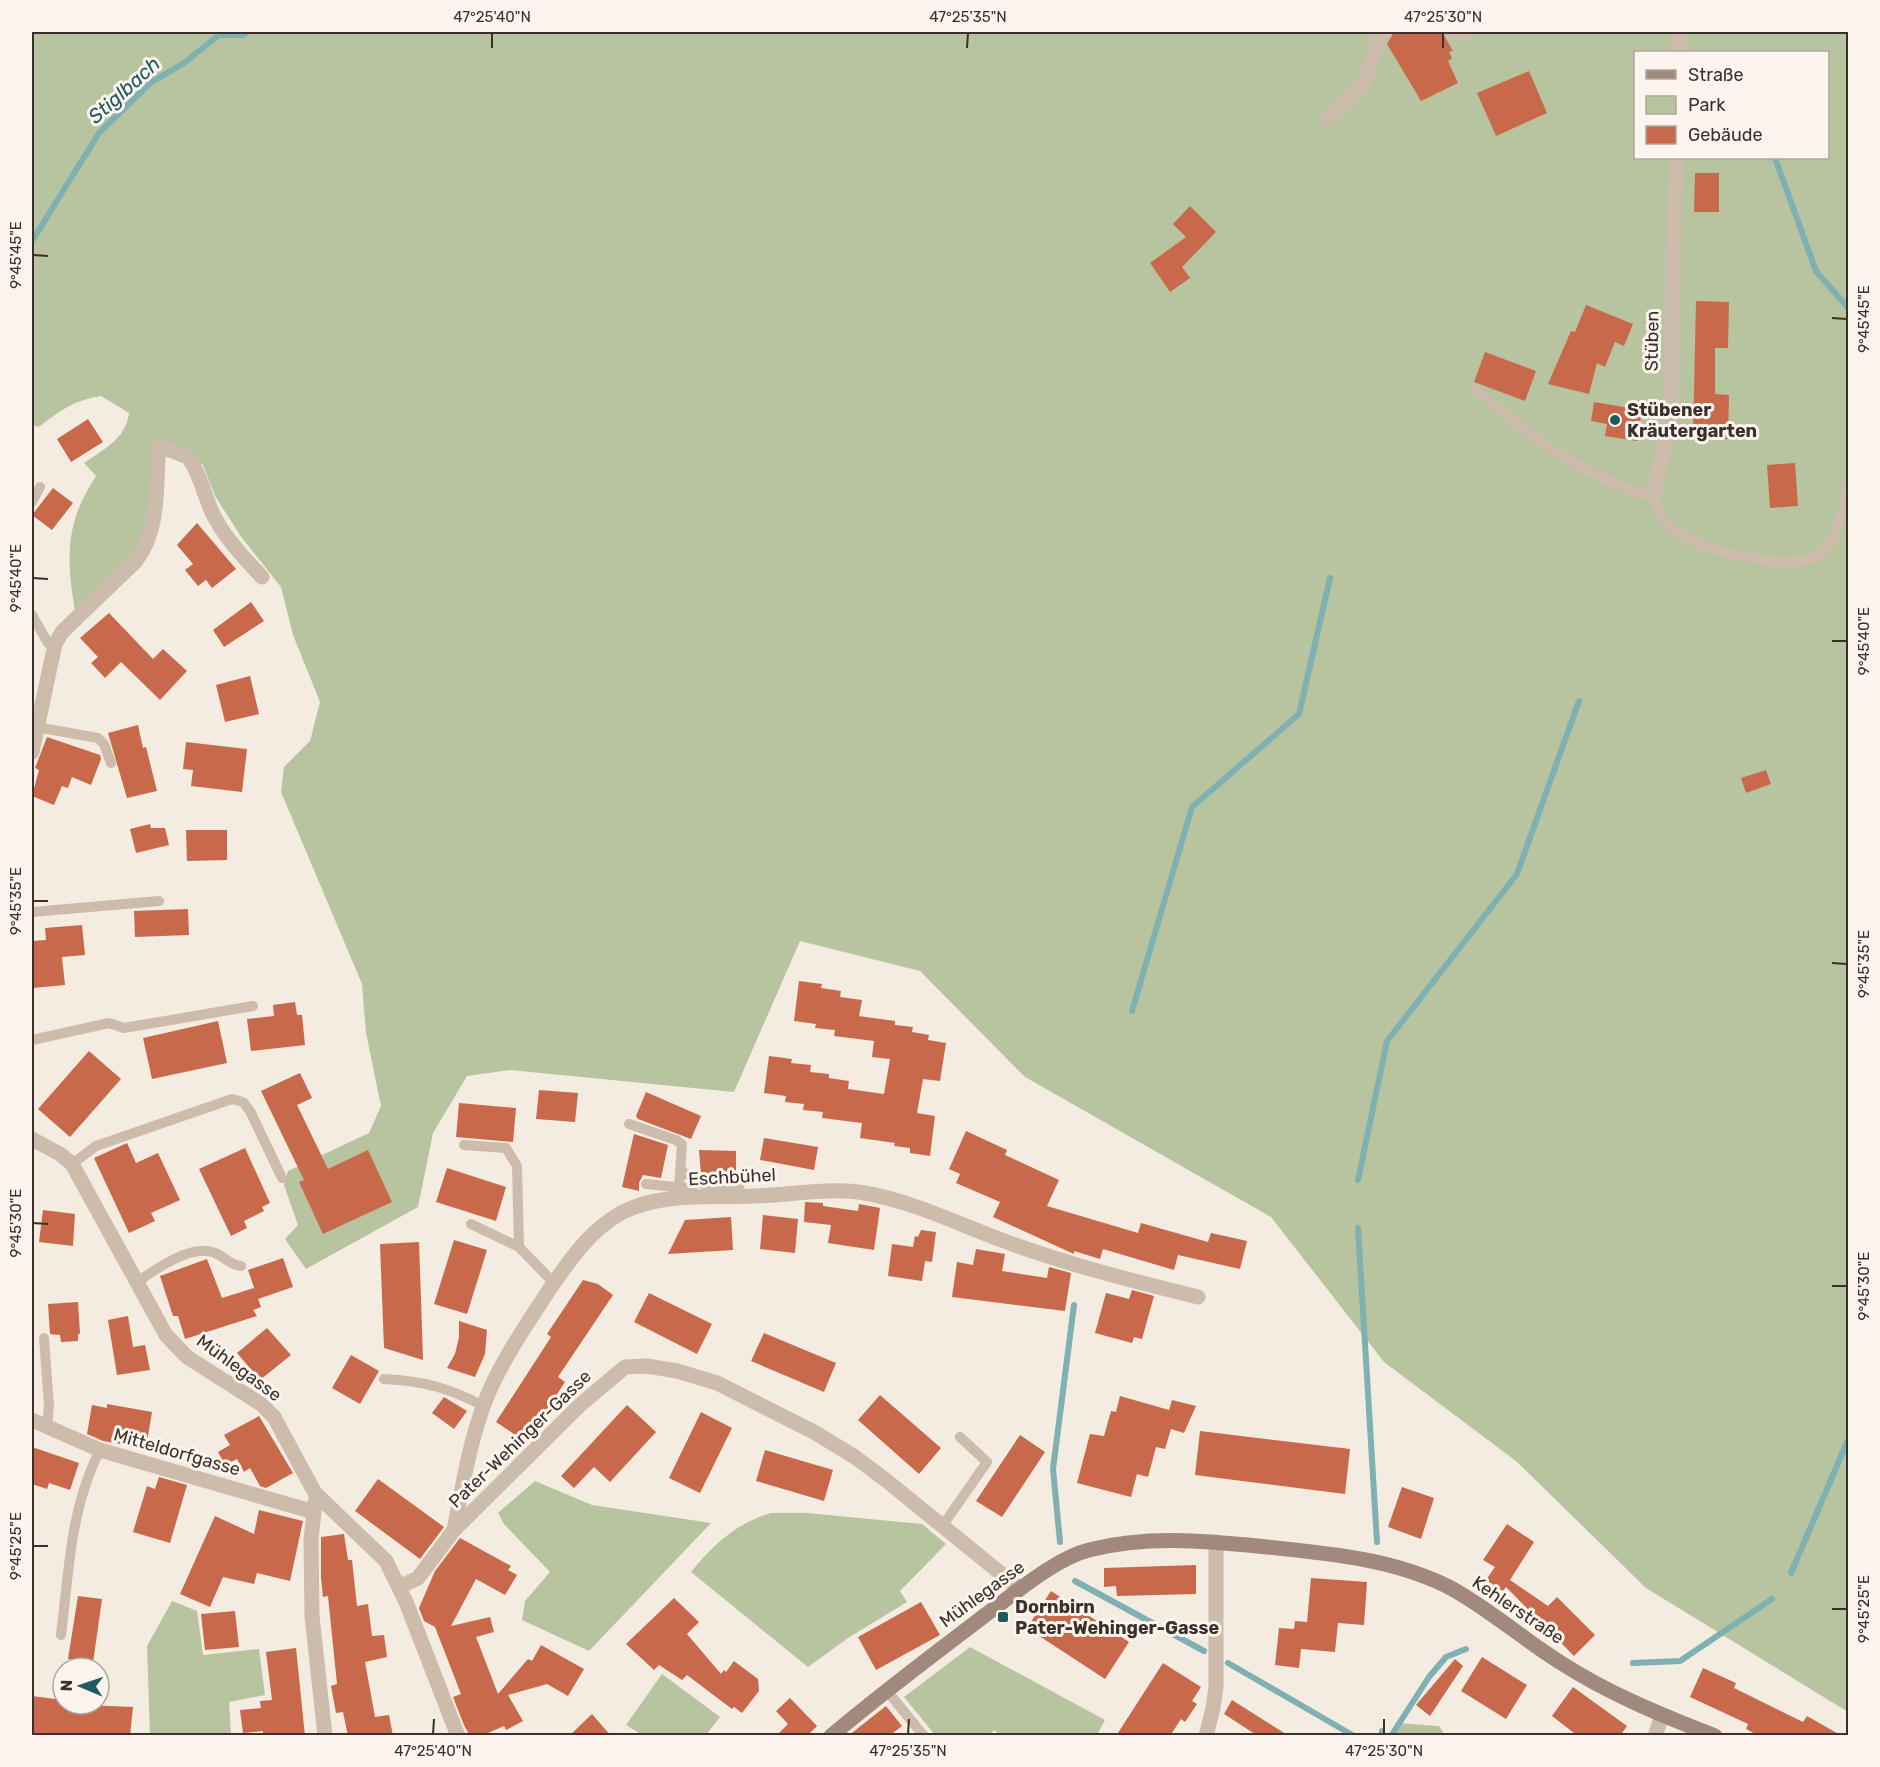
<svg xmlns="http://www.w3.org/2000/svg" width="1880" height="1767" viewBox="0 0 1880 1767" font-family="Rubik,sans-serif">
  <style>
    .green { fill: #b8c4a0; fill-rule: evenodd }
    .lines { fill: none; stroke-linecap: round; stroke-linejoin: round }
    .stream { stroke: #7fb0b2; stroke-width: 6 }
    .building { fill: #c8694b }
    .lane { stroke: #cdbbac; stroke-width: 10 }
    .street { stroke: #cdbbac; stroke-width: 15 }
    .secondary { stroke: #a18a7d; stroke-width: 15 }
    .ticks { fill: none; stroke: #3b302b; stroke-width: 2 }
    .poi-dot { fill: #1f5a5e; stroke: #fbf5ee; stroke-width: 2 }
    .labels { text-anchor: middle; dominant-baseline: central; stroke-width: 6; stroke-linejoin: round; paint-order: stroke }
    .street-label { font-size: 18px; fill: #3b302b; stroke: #fbf5ee }
    .poi-label { font-size: 18px; font-weight: bold; fill: #3b302b; stroke: #fbf5ee; text-anchor: start }
    .water-label { font-size: 20px; font-style: italic; fill: #1f5a5e; stroke: #fbf5ee }
    .neatline { fill: none; stroke: #3b302b; stroke-width: 2 }
    .ticks-label { font-size: 15px; text-anchor: middle; fill: #3b302b }
  </style>
  <rect width="100%" height="100%" fill="#f4ebe1"/>
  <path class="green" d="M32 32H1848V1712L1646 1588 1516 1461 1384 1362 1271 1217 1025 1077 920 971 800 941 734 1092 510 1070 467 1076 433 1133 418 1207 306 1269 285 1239 298 1225 284 1185 288 1171 369 1133 381 1106 366 1033 362 984 281 792 284 767 310 741 320 702 293 635 281 587 242 538 215 496 203 465 186 451 165 443 147 533 133 557 75 611C66 556 65 524 96 476L84 463C104 449 126 439 129 413L101 396C75 400 59 411 39 427L32 425ZM1636 52H1828V158H1636Z
    M535 1481 592 1505 711 1523 589 1651 522 1620 525 1601 550 1572 504 1524 498 1513Z
    M771 1513H807L922 1524 946 1544 900 1591 907 1602 848 1638 808 1667 691 1572C714 1544 735 1524 771 1513Z
    M172 1601 197 1611 203 1655 259 1649 265 1695 229 1702 231 1735H150L147 1646Z
    M970 1647 1105 1720 1097 1735 1002 1736 994 1730 990 1735H935L904 1697Z
    M662 1674 720 1717 706 1735H642L626 1725Z
    M1397 1723 1439 1726 1445 1735H1390Z"/>
  <g class="lines">
    <path class="stream" d="M1775 158 1816 271 1848 308
      M32 241 99 133 150 83 184 63 219 35H243L247 32
      M1132 1011 1192 807 1299 714 1330 578
      M1358 1180 1387 1041 1517 874 1579 701
      M1358 1228 1377 1542
      M1060 1542 1053 1469 1074 1305
      M1791 1573 1848 1440
      M1075 1581 1204 1651
      M1228 1663 1354 1736
      M1633 1663 1680 1661 1772 1599
      M1382 1736V1731
      M1391 1736 1429 1677 1446 1657 1466 1649"/>
  </g>
  <path class="building" d="M1394 32H1442L1453 51 1449 52 1452 58 1448 61 1458 83 1421 101 1387 44Z
    M1529 71 1547 113 1496 136 1477 93Z
    M1695 173H1719V212H1694Z
    M1190 206 1216 232 1182 267 1190 278 1170 292 1150 263 1186 237 1173 224Z
    M1696 301 1729 302 1728 348H1715V394L1729 395 1728 439 1693 438Z
    M1586 305 1633 324 1624 346 1615 342 1605 367 1597 363 1589 394 1548 384 1571 331 1575 332Z
    M1485 352 1536 371 1525 401 1474 382Z
    M1594 402 1642 410 1637 441 1605 436 1607 424 1591 421Z
    M88 419 103 442 71 462 57 439Z
    M1795 463 1798 506 1770 508 1767 465Z
    M53 488 73 503 52 530 32 515Z
    M197 523 236 569 212 588 206 580 198 586 185 570 193 564 177 545Z
    M251 602 264 621 224 647 213 630Z
    M109 613 153 659 163 649 187 671 160 700 121 662 105 678 91 663 98 657 80 638Z
    M250 676 259 714 225 722 216 685Z
    M138 725 143 748 146 747 157 791 127 798 108 733Z
    M47 737 100 755 101 759 91 785 72 777 68 788 62 786 54 805 32 796 39 770 35 768Z
    M186 742 247 749 242 792 191 786 193 770 183 769Z
    M1766 770 1771 784 1746 793 1741 778Z
    M150 824 151 828H165L169 845 136 853 130 829Z
    M186 830H227V860L187 861Z
    M188 909 189 935 135 937 134 911Z
    M82 925 85 955 62 957 65 985 33 988 32 941 46 940 45 928Z
    M799 981 822 984 821 988 841 991 840 997 862 1000 859 1016 895 1021V1025L913 1027 912 1032 929 1035 928 1040 946 1043 940 1081 923 1079 917 1113 935 1116 930 1156 910 1153V1148L894 1146 895 1143 860 1138 862 1123 822 1118 823 1112 803 1110 804 1104 785 1102 786 1096 764 1093 769 1056 792 1059 791 1063 811 1065 810 1072 829 1074V1078L849 1081 848 1089 884 1094 890 1059 872 1057 874 1041 834 1036 835 1030 815 1028 816 1024 794 1021Z
    M295 1002 297 1015H302L305 1045 251 1051 247 1019 274 1016 273 1005Z
    M218 1021 227 1063 152 1079 143 1038Z
    M89 1051 121 1079 70 1137 38 1109Z
    M300 1073 312 1098 297 1105 328 1169 368 1150 392 1202 323 1234 299 1182 304 1180 261 1091Z
    M539 1090 578 1093 575 1122 536 1119Z
    M646 1092 701 1116 691 1139 638 1119 636 1116Z
    M459 1103 516 1108 513 1142 456 1137Z
    M966 1131 1007 1150 1005 1155 1059 1180 1047 1206 1138 1233 1141 1223 1208 1242 1211 1233 1247 1241 1240 1269 1178 1255 1174 1270 1103 1249 1100 1259 1074 1251V1254L993 1217 1000 1202 956 1183 960 1174 949 1169Z
    M634 1134 668 1145 661 1178 643 1175 639 1183V1191L622 1187Z
    M764 1138 818 1147 814 1170 760 1160Z
    M127 1143 136 1163 158 1153 180 1200 151 1213 155 1221 129 1233 94 1158Z
    M245 1148 270 1203 262 1207 264 1211 244 1221 247 1228 231 1236 199 1169Z
    M699 1150 736 1151V1178H708L701 1175Z
    M447 1168 506 1187 496 1221 436 1202Z
    M805 1202 823 1203V1206L858 1211 859 1204 880 1208 874 1250 828 1243 831 1225 804 1222Z
    M43 1210 75 1214 73 1246 39 1242Z
    M763 1215 798 1219 795 1253 760 1249Z
    M731 1217 733 1250 668 1254 685 1220Z
    M921 1230 936 1232 932 1262 925 1261 922 1281 888 1276 892 1244 913 1247 915 1236 918 1237Z
    M454 1240 487 1250 467 1314 434 1304Z
    M419 1242 421 1299 423 1360 384 1348 380 1244Z
    M976 1249 1005 1254 1002 1271 1047 1278 1049 1267 1071 1273 1065 1311 952 1297 957 1262 973 1265Z
    M283 1258 293 1287 258 1299 248 1270Z
    M207 1259 222 1298 254 1288 261 1307 253 1310 257 1316 185 1339 178 1316H173L160 1276Z
    M583 1280 598 1284 613 1295 558 1377 565 1382 526 1442 496 1422 551 1337 547 1334Z
    M1132 1290 1154 1296 1142 1339 1134 1337 1132 1343 1095 1333 1106 1293 1129 1299Z
    M649 1293 712 1324 697 1354 634 1322Z
    M78 1302 80 1334H78V1341L61 1342 60 1335 50 1334 48 1304Z
    M128 1316 133 1347 145 1345 150 1370 117 1375 108 1320Z
    M459 1321 487 1330 485 1354 475 1377 447 1368 455 1354 459 1337Z
    M267 1328 291 1355 260 1380 237 1353Z
    M764 1333 836 1363 824 1392 751 1361Z
    M351 1355 379 1371 360 1404 332 1388Z
    M880 1395 941 1448 919 1474 858 1420Z
    M1120 1396 1169 1410 1172 1400 1196 1406 1184 1433 1171 1429 1165 1449 1156 1447 1148 1477 1137 1474 1131 1497 1077 1483 1090 1434 1104 1436 1111 1411 1116 1412Z
    M444 1397 467 1411 454 1429 432 1413Z
    M107 1404 152 1412 146 1448 103 1441 87 1434 92 1405 107 1408Z
    M627 1405 656 1432 610 1482 594 1467 574 1488 561 1476Z
    M701 1412 732 1428 700 1493 669 1478Z
    M259 1416 293 1473 266 1488 260 1486 250 1468 244 1472 237 1459 225 1465 218 1452 230 1445 224 1435Z
    M1200 1431 1350 1449 1345 1494 1195 1475Z
    M1020 1435 1045 1452 1002 1517 976 1501Z
    M32 1447 79 1463 70 1490 49 1483 47 1489 32 1484Z
    M765 1450 833 1470 824 1501 756 1481Z
    M159 1477 187 1485 170 1543 133 1532 147 1486 155 1489Z
    M378 1479 444 1527 420 1559 355 1511Z
    M1402 1487 1434 1498 1421 1539 1388 1527Z
    M259 1510 303 1521 290 1581 257 1573 254 1584 223 1577 210 1607 180 1594 215 1516 254 1534Z
    M1507 1524 1534 1542 1510 1580 1548 1606 1557 1597 1595 1635 1574 1656 1506 1587 1503 1591 1486 1580 1495 1567 1483 1560Z
    M344 1534 348 1560H352L357 1606 368 1604 372 1636 384 1635 387 1657 365 1662 375 1717 389 1715 393 1736H348L343 1712 336 1713 331 1686 337 1684 328 1596 323 1597 321 1578V1537Z
    M460 1538 511 1566 508 1570 517 1575 505 1595 476 1579 451 1626 490 1617 494 1632 476 1637 498 1694 528 1659 532 1661 541 1645 584 1669 568 1696 547 1684 508 1695 523 1721 506 1730 504 1726 481 1736H470L464 1725 453 1697 461 1694 435 1627 424 1621 419 1608 435 1571Z
    M1196 1565V1594L1117 1596 1116 1586 1104 1587V1568Z
    M1311 1578 1367 1582 1364 1625 1338 1623 1335 1652 1301 1649 1299 1668 1275 1665 1279 1628 1294 1629 1295 1621 1307 1622Z
    M1051 1591 1129 1642 1105 1679 1027 1628Z
    M78 1596 102 1599 93 1663 68 1659Z
    M674 1598 699 1622 687 1634 721 1674 724 1670 726 1672 734 1661 758 1679 759 1691 742 1713 734 1707 732 1709 687 1675 682 1680 659 1665 654 1670 626 1644Z
    M921 1602 940 1635 876 1670 858 1637Z
    M235 1611 239 1647 205 1650 201 1614Z
    M296 1648 305 1736H263V1731L243 1733 240 1710 261 1708 260 1701 272 1700 266 1652Z
    M1482 1657 1527 1685 1506 1719 1461 1691Z
    M1455 1659 1463 1666 1430 1716 1416 1705Z
    M1163 1663 1201 1687 1192 1701 1197 1704 1185 1722 1181 1719 1170 1736H1116Z
    M1703 1668 1736 1683 1734 1688 1803 1722 1807 1716 1842 1736H1759L1746 1729 1748 1724 1690 1697Z
    M1573 1687 1627 1726 1620 1736H1578L1552 1716Z
    M32 1696 63 1700V1704L133 1707 130 1736H32Z
    M790 1698 817 1726 807 1736H776L788 1724 776 1711Z
    M1232 1700 1289 1736H1258L1224 1714Z
    M886 1706 902 1726 889 1736H848Z
    M592 1714 611 1736H569Z"/>
  <g class="lines">
    <path class="lane" d="M1476 390C1529 434 1585 480 1653 496 1657 504 1660 514 1665 521 1685 550 1787 572 1817 556 1837 545 1842 510 1848 491
      M32 502 40 487
      M32 615 48 643 55 644
      M36 727 98 738 104 744 111 763
      M32 912 159 901
      M32 1040 109 1023 124 1028 253 1006
      M629 1124 676 1140 682 1144 679 1187
      M464 1145 506 1148 517 1166 519 1247
      M72 1164 96 1146 232 1099 243 1102 250 1111 282 1178
      M681 1172C691 1174 693 1180 702 1184 713 1188 729 1185 740 1185
      M646 1184 685 1188 702 1197
      M471 1224 519 1247 554 1283
      M136 1283C154 1270 192 1243 215 1253 225 1257 230 1265 241 1266
      M44 1338 49 1406 47 1428
      M384 1379C425 1381 448 1388 484 1406
      M943 1525 987 1462 960 1437
      M61 1635C69 1572 70 1508 100 1450
      M887 1691 924 1736"/>
    <path class="street" d="M1452 32 1462 34 1465 32
      M1679 52V32
      M1328 118 1365 81 1379 38 1385 32
      M1653 496 1670 418 1676 158
      M32 752 55 644 62 632 136 561C161 528 155 485 159 446L188 457C202 476 204 498 215 518 226 539 245 559 262 577
      M32 1139 60 1154 72 1164 166 1335 187 1357 261 1404 274 1417 315 1493 386 1561 406 1602 458 1736
      M32 1420 100 1450 314 1512
      M315 1502 311 1540 312 1616 325 1736
      M454 1530C463 1484 470 1438 488 1394 504 1357 527 1324 549 1290 569 1261 590 1230 621 1213 660 1192 711 1198 754 1196 791 1195 829 1187 865 1193 915 1202 960 1225 1007 1242 1069 1265 1133 1281 1198 1297
      M399 1587 418 1578 454 1530 580 1405 625 1367 647 1366 677 1371 717 1383 814 1432 855 1457 887 1481 1020 1589
      M1206 1736 1213 1708 1216 1687V1542
      M1655 1736 1662 1715"/>
    <path class="secondary" d="M831 1736C883 1692 938 1651 992 1610 1019 1590 1057 1558 1089 1550 1152 1534 1214 1542 1277 1548 1335 1554 1394 1560 1447 1586 1487 1607 1520 1637 1558 1661 1607 1693 1661 1715 1715 1736"/>
  </g>
  <path class="ticks" d="M492 48V33M967 48 968 33M1443 48V33M33 255 48 256M1832 318 1847 319M33 578 48 579M1832 641H1847M33 901H48M1832 963 1847 964M33 1223 48 1224M1832 1286H1847M33 1546H48M1832 1609H1847M433 1734 434 1719M908 1734 909 1719M1384 1734V1719"/>
  <g class="poi-dot">
    <circle cx="1615" cy="420" r="6"/>
    <rect x="997" y="1611" width="12" height="12" rx="3"/>
  </g>
  <g class="labels">
    <g class="street-label">
      <text transform="translate(1652 341) rotate(-89)">Stüben</text>
      <text transform="translate(732 1177) rotate(-3)">Eschbühel</text>
      <text transform="translate(239 1368) rotate(36)">Mühlegasse</text>
      <text transform="translate(520 1439) rotate(-44)">Pater-Wehinger-Gasse</text>
      <text transform="translate(177 1452) rotate(16)">Mitteldorfgasse</text>
      <text transform="translate(982 1594) rotate(-36)">Mühlegasse</text>
      <text transform="translate(1518 1610) rotate(34)">Kehlerstraße</text>
    </g>
    <g class="poi-label">
      <text x="1627" y="410">Stübener<tspan x="1627" dy="21">Kräutergarten</tspan></text>
      <text x="1015" y="1607">Dornbirn<tspan x="1015" dy="21">Pater-Wehinger-Gasse</tspan></text>
    </g>
    <g class="water-label">
      <text transform="translate(124 90) rotate(-42)">Stiglbach</text>
    </g>
  </g>
  <rect width="1880" height="1767" fill="none" stroke="#fbf5ee" stroke-width="66"/>
  <rect x="1634" y="51" width="195" height="108" fill="#fbf5ee" stroke="#aea6a0" stroke-width="1.5"/>
  <rect x="1646" y="70" width="30" height="9" fill="#a18a7d" stroke="#aea6a0" stroke-width="1.5"/>
  <text x="1688" y="81" font-size="18" fill="#3b302b">Straße</text>
  <rect x="1646" y="96" width="30" height="18" fill="#b8c4a0" stroke="#aea6a0" stroke-width="1.5"/>
  <text x="1688" y="111" font-size="18" fill="#3b302b">Park</text>
  <rect x="1646" y="126" width="30" height="18" fill="#c8694b" stroke="#aea6a0" stroke-width="1.5"/>
  <text x="1688" y="141" font-size="18" fill="#3b302b">Gebäude</text>
  <g transform="translate(81 1686) rotate(272)"><circle r="28" fill="#fbf5ee" stroke="#aea6a0" stroke-width="1.5"/>
  <path d="M0-4.5L10 22L0 15L-10 22Z" fill="#1f5a5e"/>
  <text y="-9" font-size="16" font-weight="bold" text-anchor="middle" fill="#3b302b">N</text>
  </g>
  <rect x="33" y="33" width="1814" height="1701" class="neatline"/>
  <g class="ticks-label">
    <text x="492" y="22">47°25'40"N</text>
    <text x="968" y="22">47°25'35"N</text>
    <text x="1443" y="22">47°25'30"N</text>
    <text transform="translate(16 255) rotate(-90)" y="5">9°45'45"E</text>
    <text transform="translate(1864 319) rotate(-90)" y="5">9°45'45"E</text>
    <text transform="translate(16 578) rotate(-90)" y="5">9°45'40"E</text>
    <text transform="translate(1864 641) rotate(-90)" y="5">9°45'40"E</text>
    <text transform="translate(16 901) rotate(-90)" y="5">9°45'35"E</text>
    <text transform="translate(1864 964) rotate(-90)" y="5">9°45'35"E</text>
    <text transform="translate(16 1223) rotate(-90)" y="5">9°45'30"E</text>
    <text transform="translate(1864 1286) rotate(-90)" y="5">9°45'30"E</text>
    <text transform="translate(16 1546) rotate(-90)" y="5">9°45'25"E</text>
    <text transform="translate(1864 1609) rotate(-90)" y="5">9°45'25"E</text>
    <text x="433" y="1756">47°25'40"N</text>
    <text x="908" y="1756">47°25'35"N</text>
    <text x="1384" y="1756">47°25'30"N</text>
  </g>
</svg>
